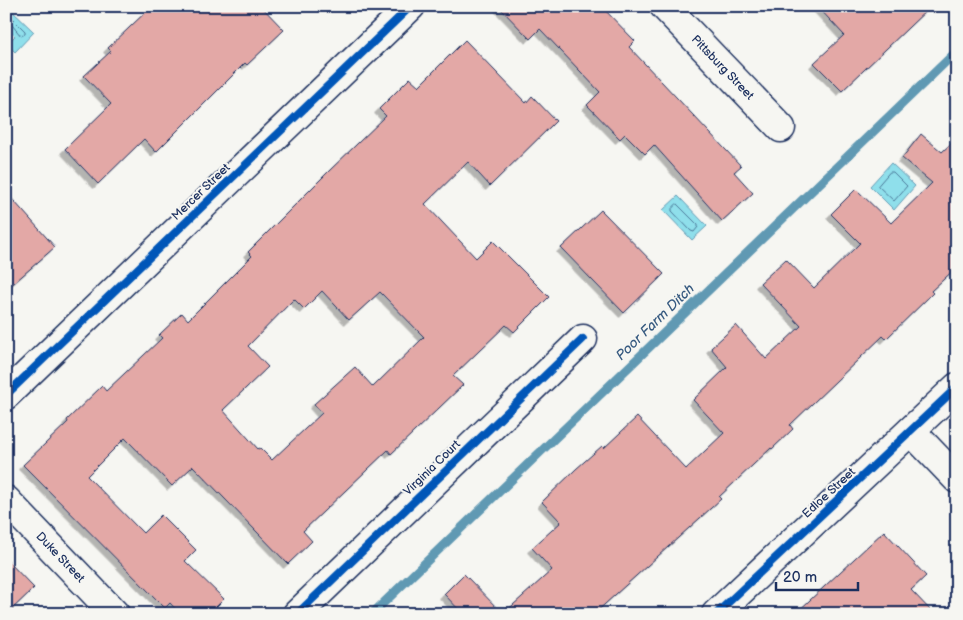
<svg xmlns="http://www.w3.org/2000/svg" width="963" height="620" viewBox="0 0 963 620" font-family="'Balsamiq Sans',sans-serif">
  <style>
    .water { fill: #8fdfeb; stroke: #6199b3 }
    .lines { fill: none; stroke-linecap: round; stroke-linejoin: round }
    .shore { stroke: #497596; stroke-width: 1 }
    .stream { stroke: #6199b3; stroke-width: 9 }
    .building { fill: #e3a8a6; stroke: #1b2f5e; fill-rule: evenodd; filter: url(#shadow) }
    .minor-casing { stroke: #1b2f5e; stroke-width: 31 }
    .minor { stroke: #f6f6f2; stroke-width: 28 }
    .cycleway-casing { stroke: #f6f6f2; stroke-width: 11 }
    .cycleway { stroke: #0057b8; stroke-width: 8 }
    .labels { text-anchor: middle; dominant-baseline: central; stroke-width: 4; stroke-linejoin: round; paint-order: stroke }
    .street-label { font-size: 12px; fill: #1b2f5e; stroke: #f6f6f2 }
    .water-label { font-size: 14px; font-style: italic; fill: #385b81; stroke: #f6f6f2 }
  </style>
  <defs>
    <filter id="shadow"><feDropShadow dx="-4.5" dy="4.5" stdDeviation="0" flood-color="#0004"/></filter>
  </defs>
  <rect width="100%" height="100%" fill="#f6f6f2"/>
  <filter id="ink" filterUnits="userSpaceOnUse"><feTurbulence type="fractalNoise" baseFrequency=".02" numOctaves="2"/><feDisplacementMap in="SourceGraphic" scale="10" xChannelSelector="R" yChannelSelector="G"/><feConvolveMatrix kernelMatrix="1 2 1 2 8 2 1 2 1" color-interpolation-filters="sRGB"/></filter>
  <g filter="url(#ink)">
    <path class="water" d="M8 7 34 32 15 52 7 44 15 36 6 27V9Z
      M891 163 915 186 894 210 870 186Z
      M678 196 707 226 692 240 663 210Z"/>
    <g class="lines">
      <path class="shore" d="M6 12 25 31V34L21 36 12 25 6 24
        M890 172H893L907 186 894 201 878 186Z
        M677 204 698 225V227L694 232 691 231 672 211V209Z"/>
      <path class="stream" d="M372 614 957 51"/>
    </g>
    <path class="building" d="M152 6H261L284 30 247 65 245 63 156 152 144 139 98 184 65 149 111 104 84 76 111 51 108 48Z
      M498 6H601L635 41 629 47 741 166 734 172 753 193 722 221 654 145 645 154 625 134 620 139 587 105 600 92 540 29 530 39Z
      M817 6H931L842 91 814 63 844 35Z
      M465 40 526 103 532 96 556 121 490 186 468 162 425 204 476 258 493 241 549 297 514 332 506 325 453 376 463 385 391 454 388 450 303 531 312 541 288 564 193 466 172 486 125 438 87 476 143 533 161 515 196 550 185 561 224 599 209 614H180L170 603 165 608 23 465 68 422 67 420 102 386 106 391 162 338 159 335 182 313 188 320 252 256 248 252 329 171 386 116 379 109 410 78 419 86ZM322 291 349 320 380 292 424 337 373 387 355 367 314 404 322 413 272 460 260 448 258 449 223 410 268 367 248 346 294 299 304 309Z
      M921 134 942 152 957 138V267L931 291 933 293 886 339 883 336 790 425 793 429 772 449 771 448 719 497 721 499 594 614H463L444 594 464 574 503 614 552 570 532 548 561 522 542 502 576 469 602 446 604 448 637 417 686 469 724 433 693 400 727 367 711 348 736 325 766 359 801 326 760 283 786 259 814 288 860 243 831 214 856 189 891 223 932 183 902 158Z
      M6 192 55 247 6 290Z
      M601 210 664 274 624 313 561 248Z
      M884 531 926 576 911 590 934 614H795Z
      M6 559 34 588 7 614H6Z"/>
    <g class="lines">
      <g class="minor-casing">
        <g id="minor">
          <path id="s1" d="M664 6 781 128"/>
          <path d="M6 395 411 6"/>
          <path d="M911 431 957 479"/>
          <path id="s2" d="M6 500 115 614"/>
          <path d="M297 614 583 339"/>
          <path d="M716 614 957 387"/>
        </g>
      </g>
      <use href="#minor" class="minor"/>
      <g class="cycleway-casing">
        <path id="cycleway" d="M6 395 411 6
          M297 614 583 339
          M716 614 957 387"/>
      </g>
      <use href="#cycleway" class="cycleway"/>
    </g>
  </g>
  <g class="labels">
    <g class="street-label">
      <text stroke="none"><textPath href="#s1" startOffset="85">Pittsburg Street</textPath></text>
      <text transform="translate(201 192) rotate(-44)">Mercer Street</text>
      <text transform="translate(432 468) rotate(-44)">Virginia Court</text>
      <text transform="translate(829 493) rotate(-43)">Edloe Street</text>
      <text stroke="none"><textPath href="#s2" startOffset="79">Duke Street</textPath></text>
    </g>
    <g class="water-label">
      <text transform="translate(655 322) rotate(-44)">Poor Farm Ditch</text>
    </g>
  </g>
  <rect width="963" height="620" fill="none" stroke="#f6f6f2" stroke-width="25"/>
  <rect x="12" y="12" width="938" height="595" fill="none" stroke="#1b2f5e" stroke-width="2" filter="url(#ink)"/>
  <path d="M776 582v8h82v-8" fill="none" stroke="#1b2f5e" stroke-width="2.5"/>
  <text x="783" y="582" font-size="15" fill="#1b2f5e" stroke="#f6f6f2" stroke-width="4" paint-order="stroke">20 m</text>
</svg>
